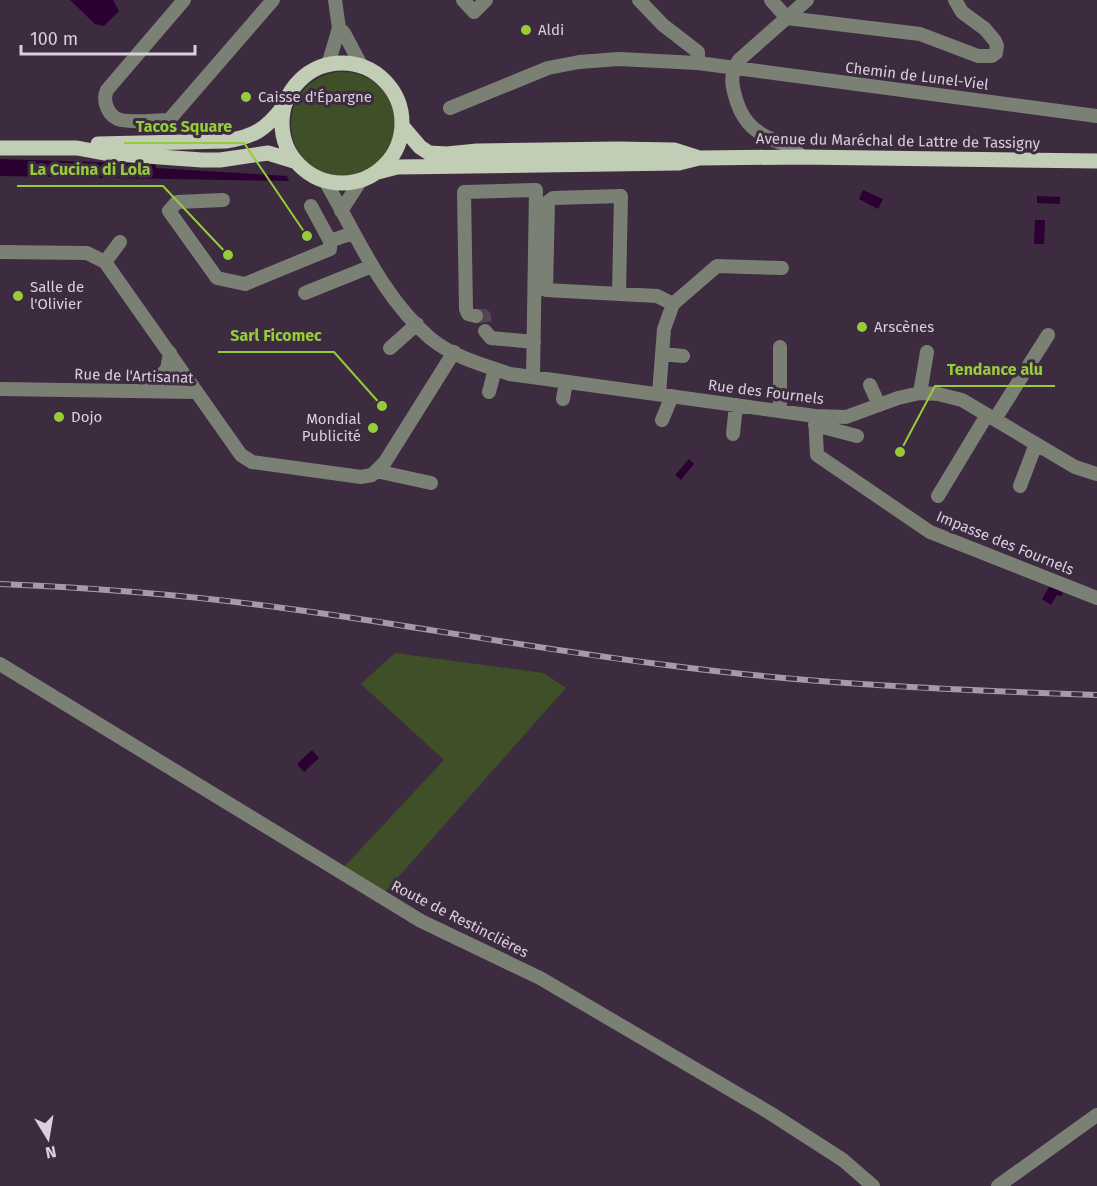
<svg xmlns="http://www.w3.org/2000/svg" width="1097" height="1186" viewBox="0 0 1097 1186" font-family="'Fira Sans',sans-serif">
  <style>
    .green { fill: #3f5028 }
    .water { fill: #2b0132 }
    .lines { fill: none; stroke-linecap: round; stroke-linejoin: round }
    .minor-tunnel { stroke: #554457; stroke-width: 14; stroke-dasharray: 14 7; stroke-linecap: butt }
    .minor { stroke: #7a8073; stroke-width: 14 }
    .major { stroke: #c1cdb4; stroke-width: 15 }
    .rail-casing { stroke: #a699a9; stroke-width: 6 }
    .rail { stroke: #3d2b40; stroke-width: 4; stroke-dasharray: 11; stroke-linecap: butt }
    .poi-dot { fill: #96cc3a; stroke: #3d2b40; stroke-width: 2 }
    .labels { text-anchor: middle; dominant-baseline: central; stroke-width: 6; stroke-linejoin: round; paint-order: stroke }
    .poi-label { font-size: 15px; fill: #dacfdc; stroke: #3d2b40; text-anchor: start }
    .street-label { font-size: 15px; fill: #dacfdc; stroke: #3d2b40 }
    .leader { fill: none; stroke: #96cc3a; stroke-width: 2 }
    .callout-dot { fill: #96cc3a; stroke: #3d2b40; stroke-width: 2 }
    .callout-label { font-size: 16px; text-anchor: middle; font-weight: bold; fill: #96cc3a; stroke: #3d2b40; stroke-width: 6; stroke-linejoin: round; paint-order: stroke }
  </style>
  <rect width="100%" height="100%" fill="#3d2b40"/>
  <path class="green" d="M291 124a52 52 0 1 1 104 0a52 52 0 1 1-104 0Z
    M395 653 544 673 566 688 384 893 344 867 444 760 361 684Z"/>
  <path class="water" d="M70 0H113L119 11 104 26 95 24Z
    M0 159 155 164 156 168 287 176 289 181 0 176Z
    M863 190 883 199 878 209 859 199Z
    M1037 196 1060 197V204L1037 203Z
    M1035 220H1045L1044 244H1034Z
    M689 459 694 464 681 480 675 475Z
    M1050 585 1063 593 1061 596 1057 595 1051 605 1042 599Z
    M312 750 319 758 304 772 297 764Z"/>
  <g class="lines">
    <path class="minor-tunnel" d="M476 316H484L485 331"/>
    <path class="minor" d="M184 0 107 90C102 101 108 117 121 120 136 123 154 120 169 120L273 0
      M463 0 474 12 486 0
      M639 0 663 25 698 52V63
      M771 0 787 18 920 34 978 56H992L996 53 997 46 995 41 985 29 962 12 955 0
      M339 28 344 33 362 67
      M328 65 339 28 335 0
      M450 108 548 68 579 62 619 59 698 63 1097 116
      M801 157C793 145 792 146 779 142 752 133 740 118 734 92 731 81 732 69 739 60L807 0
      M325 181C357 235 381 296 430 338 453 357 483 365 510 374L815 416 846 417 898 398 920 393 938 394 962 400 1075 467 1097 474
      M223 200 177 202 169 211 217 278 245 284 330 249V241
      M311 206 330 241 353 233
      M341 211 361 180
      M0 252 87 253 105 262 241 455 252 462 361 477 372 475 385 462 454 352
      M105 262 120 242
      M305 293 372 266
      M619 294 621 196 553 198 548 202 546 290 657 296 673 304 664 329 659 394
      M673 304 717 266 782 268
      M476 316 468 314 466 309 464 192 536 190 533 377
      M485 331 491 338 534 342
      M390 348 417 324
      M662 354 683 356
      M870 385 879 405
      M0 389 197 392
      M147 391 167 369 170 353
      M489 392 495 369
      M920 393 927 352
      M563 399 566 382
      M780 411V347
      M815 416 817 455 930 532 1097 598
      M995 419 1048 335
      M662 420 672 396
      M815 425 857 436
      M733 434 736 405
      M376 471 431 483
      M1020 486 1036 444
      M938 496 987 415
      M0 664 421 921 540 978 770 1113 843 1160 873 1186
      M998 1186 1097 1115"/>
    <path class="major" d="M282 123a60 60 0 1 1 120 0a60 60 0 1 1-120 0Z
      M402 126 420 147 429 153 447 154 477 151 618 149 674 150 699 158
      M98 144 226 141C254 137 266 129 283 107
      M0 148H77L104 153 202 160H220L268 153 294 161
      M378 172 397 167 679 163 699 158 801 157 1097 161"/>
    <g class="rail-casing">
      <path id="rail" d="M0 584C100 588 199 596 298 610 421 627 543 650 666 665 809 684 953 690 1097 695"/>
    </g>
    <use href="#rail" class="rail"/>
  </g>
  <g class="poi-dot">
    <circle cx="526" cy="30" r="6"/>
    <circle cx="246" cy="97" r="6"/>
    <circle cx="18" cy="296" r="6"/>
    <circle cx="862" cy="327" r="6"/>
    <circle cx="59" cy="417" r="6"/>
    <circle cx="373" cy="428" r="6"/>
  </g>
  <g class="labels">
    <g class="poi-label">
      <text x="538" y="30">Aldi</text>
      <text x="258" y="97">Caisse d'Épargne</text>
      <text x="30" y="287">Salle de<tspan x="30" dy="17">l'Olivier</tspan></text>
      <text x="874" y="327">Arscènes</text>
      <text x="71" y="417">Dojo</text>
      <text x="361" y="419" text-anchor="end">Mondial<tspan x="361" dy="17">Publicité</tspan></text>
    </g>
    <g class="street-label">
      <text transform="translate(917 76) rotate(7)">Chemin de Lunel-Viel</text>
      <text transform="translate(898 141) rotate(1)">Avenue du Maréchal de Lattre de Tassigny</text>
      <text transform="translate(134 376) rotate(2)">Rue de l'Artisanat</text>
      <text transform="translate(766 392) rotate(7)">Rue des Fournels</text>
      <text transform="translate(1005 543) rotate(22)">Impasse des Fournels</text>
      <text transform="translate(460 919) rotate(27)">Route de Restinclières</text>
    </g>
  </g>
  <path class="leader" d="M307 236L244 143H124M228 255L163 186H17M382 406L334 352H218M900 452L935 386H1055"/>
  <g class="callout-dot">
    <circle cx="307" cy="236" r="6"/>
    <circle cx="228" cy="255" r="6"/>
    <circle cx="382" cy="406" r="6"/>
    <circle cx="900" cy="452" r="6"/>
  </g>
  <g class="callout-label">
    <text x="184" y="132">Tacos Square</text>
    <text x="90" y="175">La Cucina di Lola</text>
    <text x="276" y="341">Sarl Ficomec</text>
    <text x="995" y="375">Tendance alu</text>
  </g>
  <g transform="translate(48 1138) rotate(169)" stroke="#3d2b40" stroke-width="4.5" paint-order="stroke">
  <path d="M0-4.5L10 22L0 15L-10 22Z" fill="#dacfdc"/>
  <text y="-9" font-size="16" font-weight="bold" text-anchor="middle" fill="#dacfdc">N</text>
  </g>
  <path d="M21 45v9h174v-9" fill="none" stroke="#dacfdc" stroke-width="3"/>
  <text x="30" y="45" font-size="18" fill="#dacfdc" stroke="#3d2b40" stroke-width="4.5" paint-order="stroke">100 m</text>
</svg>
